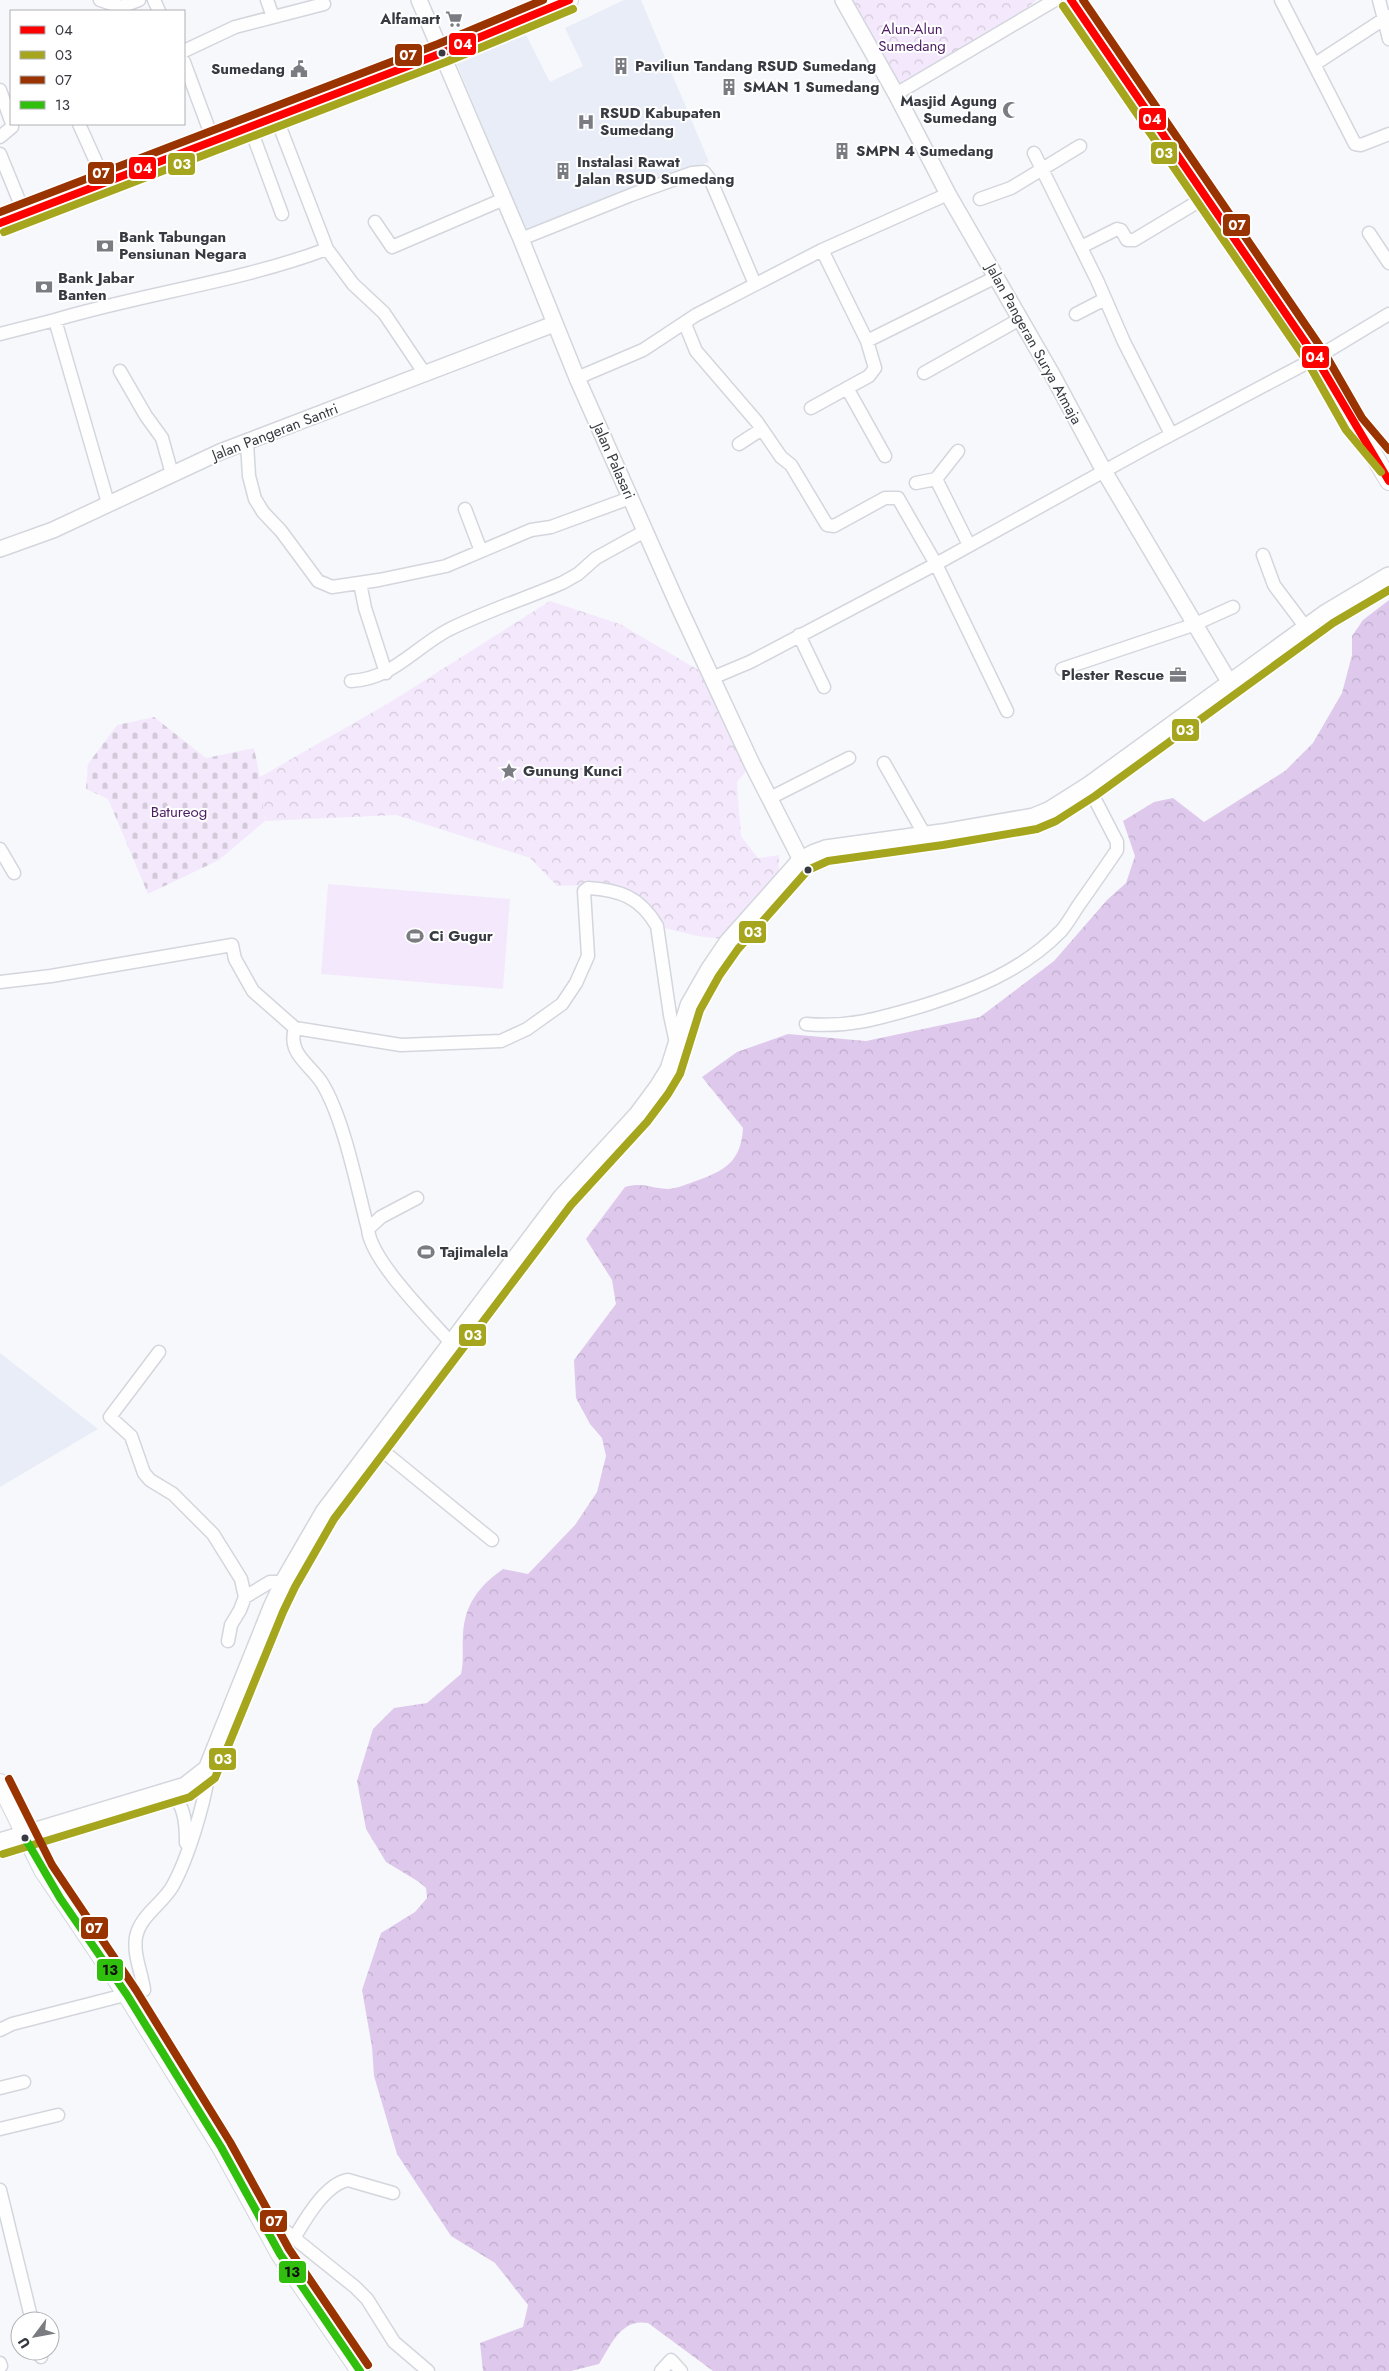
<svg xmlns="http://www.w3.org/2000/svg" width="1389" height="2371" viewBox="0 0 1389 2371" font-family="Jost,sans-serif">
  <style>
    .built { fill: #e9edf7 }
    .forest { fill: url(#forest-crowns) }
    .cemetery { fill: url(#cemetery-stones) }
    .park { fill: url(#park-crowns) }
    .pitch { fill: #f4e9fc }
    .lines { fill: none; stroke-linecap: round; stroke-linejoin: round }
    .minor-casing { stroke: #d3d6dc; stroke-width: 15 }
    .tertiary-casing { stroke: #d3d6dc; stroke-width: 18 }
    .secondary-casing { stroke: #d3d6dc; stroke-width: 20 }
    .trunk-casing { stroke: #d3d6dc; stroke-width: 24 }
    .minor { stroke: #fefeff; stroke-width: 12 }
    .tertiary { stroke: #fefeff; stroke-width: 15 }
    .secondary { stroke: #fefeff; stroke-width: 18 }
    .trunk { stroke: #fefeff; stroke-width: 21 }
    .bus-1-casing { stroke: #fff; stroke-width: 11 }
    .bus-2-casing { stroke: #fff; stroke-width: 11 }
    .bus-3-casing { stroke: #fff; stroke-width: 11 }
    .bus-4-casing { stroke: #fff; stroke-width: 11 }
    .bus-1 { stroke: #f00; stroke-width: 8 }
    .bus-2 { stroke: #a5a61d; stroke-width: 8 }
    .bus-3 { stroke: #930; stroke-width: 8 }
    .bus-4 { stroke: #31bf0d; stroke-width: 8 }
    .bus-dot { fill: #373a41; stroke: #fff; stroke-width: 2 }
    .labels { text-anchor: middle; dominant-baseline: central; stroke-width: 4; stroke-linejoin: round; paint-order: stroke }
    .poi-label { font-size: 15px; font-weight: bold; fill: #373a41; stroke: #fff; text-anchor: start }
    .park-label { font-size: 15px; fill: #4d1d63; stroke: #fff }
    .street-label { font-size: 15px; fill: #373a41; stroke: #fff }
    .line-badge { stroke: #fff; stroke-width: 2 }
    .badge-label { font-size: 14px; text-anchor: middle; font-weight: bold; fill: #fff }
    .pale-badge-label { font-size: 14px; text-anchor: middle; font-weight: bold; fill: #111 }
  </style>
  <defs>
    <pattern id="forest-crowns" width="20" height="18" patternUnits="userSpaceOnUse" patternTransform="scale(1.25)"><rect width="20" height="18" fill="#dec9ec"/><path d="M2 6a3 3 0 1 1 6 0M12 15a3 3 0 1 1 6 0" fill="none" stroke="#bfadcc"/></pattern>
    <pattern id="cemetery-stones" width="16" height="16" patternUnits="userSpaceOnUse" patternTransform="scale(1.25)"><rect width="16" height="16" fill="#f4e9fc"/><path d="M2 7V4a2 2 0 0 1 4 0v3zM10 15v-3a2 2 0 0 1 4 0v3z" fill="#d2c9d9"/></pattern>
    <pattern id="park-crowns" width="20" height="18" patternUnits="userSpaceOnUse" patternTransform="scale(1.25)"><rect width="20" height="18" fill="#f4e9fc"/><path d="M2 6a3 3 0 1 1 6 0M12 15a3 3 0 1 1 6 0" fill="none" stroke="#d2c9d9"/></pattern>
  </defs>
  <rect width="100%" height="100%" fill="#f7f8fc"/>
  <path class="built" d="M624 0H641L709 162 527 234 457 64 526 35 550 82 583 66 565 28Z
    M0 1353 98 1429 0 1487Z"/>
  <path class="forest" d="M1389 600V2371H713L648 2323C621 2318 611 2345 599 2364L571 2371H483L480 2343 523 2327 528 2305 495 2263 451 2236 397 2154 374 2076 372 2047 362 1990 381 1933 415 1912 427 1898 426 1888 419 1882 386 1862 366 1829 357 1781 373 1729 394 1708 427 1703 461 1674C464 1661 462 1648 463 1634 465 1604 479 1586 503 1569L528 1574 575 1525 597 1492 606 1456 602 1438 590 1424 576 1398 574 1360 616 1304 612 1280 586 1239 625 1187C643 1182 650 1188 667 1189 675 1189 685 1185 693 1182 724 1171 741 1163 743 1128L702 1077 737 1052 788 1034 866 1041 980 1017 1054 961 1107 900 1126 883 1135 856 1123 821 1154 802 1173 798 1204 822 1285 771 1313 743 1342 693 1352 655V636L1363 620Z"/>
  <path class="cemetery" d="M154 717 206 758 254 748 260 777 265 821 219 860 148 894 108 799 86 789 88 764 117 725Z"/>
  <path class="park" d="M845 0H1037L973 47 897 93Z
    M550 601 620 624 712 678 752 764 737 782 741 836 758 858 779 855 778 894 737 941 697 936 656 926 618 895 588 885 557 886 530 858 396 815 265 821 260 777 392 701Z"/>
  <path class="pitch" d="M328 884 510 899 503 989 321 974Z"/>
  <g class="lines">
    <g class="minor-casing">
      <path id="minor" d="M100 0 121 7 139 0
        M154 0 159 11
        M267 0 273 17
        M1281 0 1355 144 1361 145 1389 134
        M1379 0 1384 19 1389 16
        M184 51 235 27 324 4
        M184 62 213 140
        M1315 64 1384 19 1389 39
        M0 90 11 121
        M896 94 1055 0
        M79 124 106 184
        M250 127 282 214
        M0 137 12 127V124
        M1034 153 1097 280 1124 342 1171 434
        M0 154 25 215
        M980 199 1011 188 1080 146
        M375 222 392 247 504 199
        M1369 233 1389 263
        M521 239 631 195 692 173 704 172 711 181 755 284
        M1081 247 1117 229 1121 230 1127 240H1134L1204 198
        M327 249 353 284 384 313 425 374
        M1076 314 1105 299
        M55 320C145 293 239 282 327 249L276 117
        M685 324 696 351 757 422 781 457 791 465 827 525 834 526 885 498H898L936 564 1007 711
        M0 334 55 320 108 503
        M867 341 996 277
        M120 371 146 416 162 438 172 474
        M924 373 1020 319
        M577 378 643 350 696 315 822 250 948 194
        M847 388 885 456
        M811 408 869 376 875 368 867 341 822 250
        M247 443 249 476 255 499 263 512 281 531 318 581 332 587 379 580 446 566 531 530 551 527 630 498
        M739 444 762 429
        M958 451 936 479 969 545
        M916 483 936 479
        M465 509 481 551
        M1263 555 1274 585 1307 629
        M360 583 365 608 386 673
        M799 635 824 687
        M1062 669 1193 625 1233 607
        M712 678 750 662 936 564 1146 448 1316 358 1389 314
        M351 681C392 679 413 649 448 630 484 612 524 599 562 583L578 574 596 558 645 531
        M884 763 926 837
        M770 798 849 758
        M0 849 14 873
        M0 982 51 976 232 945 235 959 253 991 295 1028 401 1045 501 1041 527 1029 562 1004 576 983 588 956 584 891 588 888C620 890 640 897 657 926L670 1015 676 1043
        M806 1024C849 1028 881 1018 922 1006 973 990 1022 971 1061 931 1067 924 1073 914 1078 906 1091 888 1104 869 1117 850V842L1089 788
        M295 1028C287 1054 310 1064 322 1083 344 1119 357 1187 368 1229
        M417 1198 381 1217 368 1229C370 1260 431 1320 453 1345
        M159 1352 110 1417 131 1436 144 1473 150 1480 173 1494 213 1534 241 1579 245 1597 270 1582H286
        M378 1447 492 1540
        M228 1641 231 1625 240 1610 245 1597
        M171 1793C185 1805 186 1825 186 1843
        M0 2030 12 2024 144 1990C142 1973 133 1955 136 1937 140 1916 162 1904 172 1887 188 1859 205 1802 209 1770
        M0 2088 24 2082
        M0 2129 58 2115
        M0 2190 32 2321
        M258 2209 355 2287 367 2299 394 2342 428 2371
        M294 2238C305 2220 325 2184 348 2180L393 2193
        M39 2351 41 2357
        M0 2363 1 2366
        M661 2371 671 2360 681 2371"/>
    </g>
    <g class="tertiary-casing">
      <path id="tertiary" d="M419 0 521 239 577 378 678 605 752 764 802 862
        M843 0 896 94 948 194 1053 376 1104 471 1231 685
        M0 549 53 530 220 452 554 324"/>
    </g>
    <g class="secondary-casing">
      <path id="secondary" d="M1071 0 1316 358 1389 481
        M0 223 442 53 569 0
        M0 1783 43 1870 127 1995 221 2147 280 2254 360 2371"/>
    </g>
    <g class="trunk-casing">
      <path id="trunk" d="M0 1844 186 1788 209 1770 274 1608 286 1582 326 1513 563 1199 640 1115 660 1088 671 1070 691 1006 711 971 730 943 802 862 815 855 826 851 942 835 1034 819 1051 812 1089 788 1327 615 1389 578"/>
    </g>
    <use href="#minor" class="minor"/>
    <use href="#tertiary" class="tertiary"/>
    <use href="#secondary" class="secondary"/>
    <use href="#trunk" class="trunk"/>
    <g class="bus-1-casing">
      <path id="bus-1" d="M1071 0 1316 358 1389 481
        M0 223 442 53 569 0"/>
    </g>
    <g class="bus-2-casing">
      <path id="bus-2" d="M1063 6 1308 363 1346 430 1381 472
        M4 232 446 62 573 9
        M3 1854 190 1797 215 1778 283 1612 295 1587 334 1519 571 1205 647 1122 668 1094 680 1074 700 1010 719 976 738 949 808 870 828 861 943 845 1037 829 1056 821 1095 796 1333 623 1389 590"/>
    </g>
    <g class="bus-3-casing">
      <path id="bus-3" d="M1083 0 1324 352 1362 418 1389 450
        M0 212 438 44 543 0
        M9 1779 52 1865 136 1990 230 2142 289 2249 368 2365"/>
    </g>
    <g class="bus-4-casing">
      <path id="bus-4" d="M25 1838 60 1898 127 1995 221 2147 280 2254 360 2371"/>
    </g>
    <use href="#bus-1" class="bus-1"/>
    <use href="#bus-2" class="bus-2"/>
    <use href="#bus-3" class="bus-3"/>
    <use href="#bus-4" class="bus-4"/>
  </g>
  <defs>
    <g id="supermarket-bare" transform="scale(1.35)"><path d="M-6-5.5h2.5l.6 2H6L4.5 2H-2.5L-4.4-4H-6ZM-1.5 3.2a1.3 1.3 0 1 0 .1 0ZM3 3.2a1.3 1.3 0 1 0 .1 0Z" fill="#7a7c82" stroke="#fff" stroke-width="2.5" paint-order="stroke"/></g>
    <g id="building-bare" transform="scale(1.35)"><path d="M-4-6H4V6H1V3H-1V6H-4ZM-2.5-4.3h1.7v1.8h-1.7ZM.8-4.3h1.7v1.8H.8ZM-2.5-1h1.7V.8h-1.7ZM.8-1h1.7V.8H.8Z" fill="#7a7c82" stroke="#fff" stroke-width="2.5" paint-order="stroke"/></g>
    <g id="civic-bare" transform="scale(1.35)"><path d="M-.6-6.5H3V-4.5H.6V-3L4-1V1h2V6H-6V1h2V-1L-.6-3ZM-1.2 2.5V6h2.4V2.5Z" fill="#7a7c82" stroke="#fff" stroke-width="2.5" paint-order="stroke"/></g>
    <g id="mosque-bare" transform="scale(1.35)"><path d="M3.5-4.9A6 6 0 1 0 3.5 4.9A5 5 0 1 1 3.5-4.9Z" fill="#7a7c82" stroke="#fff" stroke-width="2.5" paint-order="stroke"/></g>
    <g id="hospital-bare" transform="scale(1.35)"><path d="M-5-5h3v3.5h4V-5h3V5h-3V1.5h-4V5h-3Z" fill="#7a7c82" stroke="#fff" stroke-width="2.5" paint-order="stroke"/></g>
    <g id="bank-bare" transform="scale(1.35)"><path d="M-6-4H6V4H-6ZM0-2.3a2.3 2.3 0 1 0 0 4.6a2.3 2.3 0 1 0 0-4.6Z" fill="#7a7c82" stroke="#fff" stroke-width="2.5" paint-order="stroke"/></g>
    <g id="office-bare" transform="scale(1.35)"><path d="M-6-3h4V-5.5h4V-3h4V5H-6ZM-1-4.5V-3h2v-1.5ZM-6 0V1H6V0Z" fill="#7a7c82" stroke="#fff" stroke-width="2.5" paint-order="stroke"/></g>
    <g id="sight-bare" transform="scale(1.35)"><path d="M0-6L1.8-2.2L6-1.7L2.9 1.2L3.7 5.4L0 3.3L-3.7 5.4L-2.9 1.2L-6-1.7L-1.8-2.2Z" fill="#7a7c82" stroke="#fff" stroke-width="2.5" paint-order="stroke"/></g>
    <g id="stadium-bare" transform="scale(1.35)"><path d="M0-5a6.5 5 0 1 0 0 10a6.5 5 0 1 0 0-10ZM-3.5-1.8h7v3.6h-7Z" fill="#7a7c82" stroke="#fff" stroke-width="2.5" paint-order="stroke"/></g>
  </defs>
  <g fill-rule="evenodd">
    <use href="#supermarket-bare" x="454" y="19"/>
    <use href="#building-bare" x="621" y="66"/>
    <use href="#civic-bare" x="299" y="69"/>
    <use href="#building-bare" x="729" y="87"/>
    <use href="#mosque-bare" x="1011" y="110"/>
    <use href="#hospital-bare" x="586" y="122"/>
    <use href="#building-bare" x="842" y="151"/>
    <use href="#building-bare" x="563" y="171"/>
    <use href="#bank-bare" x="105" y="246"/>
    <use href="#bank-bare" x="44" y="287"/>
    <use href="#office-bare" x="1178" y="675"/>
    <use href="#sight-bare" x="509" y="771"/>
    <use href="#stadium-bare" x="415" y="936"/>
    <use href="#stadium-bare" x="426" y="1252"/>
  </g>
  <g class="bus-dot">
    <circle cx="442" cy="53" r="4.5"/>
    <circle cx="808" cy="870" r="4.5"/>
    <circle cx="25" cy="1838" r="4.5"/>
  </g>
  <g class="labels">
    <g class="poi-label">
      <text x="440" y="19" text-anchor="end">Alfamart</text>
      <text x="635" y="66">Paviliun Tandang RSUD Sumedang</text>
      <text x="285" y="69" text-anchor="end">Sumedang</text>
      <text x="743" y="87">SMAN 1 Sumedang</text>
      <text x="997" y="101" text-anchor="end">Masjid Agung<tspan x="997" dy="17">Sumedang</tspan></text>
      <text x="600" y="113">RSUD Kabupaten<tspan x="600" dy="17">Sumedang</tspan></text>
      <text x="856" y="151">SMPN 4 Sumedang</text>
      <text x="577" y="162">Instalasi Rawat<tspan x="577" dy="17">Jalan RSUD Sumedang</tspan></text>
      <text x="119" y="237">Bank Tabungan<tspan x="119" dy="17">Pensiunan Negara</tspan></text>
      <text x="58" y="278">Bank Jabar<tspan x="58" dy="17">Banten</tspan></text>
      <text x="1164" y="675" text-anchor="end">Plester Rescue</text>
      <text x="523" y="771">Gunung Kunci</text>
      <text x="429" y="936">Ci Gugur</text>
      <text x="440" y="1252">Tajimalela</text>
    </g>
    <g class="park-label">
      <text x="912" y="29">Alun-Alun<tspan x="912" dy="17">Sumedang</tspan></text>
      <text x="179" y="812">Batureog</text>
    </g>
    <g class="street-label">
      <text transform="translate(1034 344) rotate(61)">Jalan Pangeran Surya Atmaja</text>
      <text transform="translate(275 432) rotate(-21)">Jalan Pangeran Santri</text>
      <text transform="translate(614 461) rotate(66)">Jalan Palasari</text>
    </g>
  </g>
  <g class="line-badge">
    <rect x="448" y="32" width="29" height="24" rx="5" fill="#f00"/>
    <rect x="394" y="43" width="29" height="24" rx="5" fill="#930"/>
    <rect x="1138" y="107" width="29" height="24" rx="5" fill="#f00"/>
    <rect x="1150" y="141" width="28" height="24" rx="5" fill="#a5a61d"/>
    <rect x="167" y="152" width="29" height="24" rx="5" fill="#a5a61d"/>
    <rect x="128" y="156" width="29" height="24" rx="5" fill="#f00"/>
    <rect x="87" y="161" width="28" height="24" rx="5" fill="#930"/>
    <rect x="1222" y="213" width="29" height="24" rx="5" fill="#930"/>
    <rect x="1301" y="345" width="29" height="24" rx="5" fill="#f00"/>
    <rect x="1171" y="718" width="29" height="24" rx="5" fill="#a5a61d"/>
    <rect x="738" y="920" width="29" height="24" rx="5" fill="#a5a61d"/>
    <rect x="458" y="1323" width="29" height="24" rx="5" fill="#a5a61d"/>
    <rect x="208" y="1747" width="29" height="24" rx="5" fill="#a5a61d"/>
    <rect x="80" y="1916" width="29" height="24" rx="5" fill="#930"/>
    <rect x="96" y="1958" width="28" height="24" rx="5" fill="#31bf0d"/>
    <rect x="259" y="2209" width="29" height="24" rx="5" fill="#930"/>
    <rect x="278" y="2260" width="29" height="24" rx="5" fill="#31bf0d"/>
  </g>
  <g class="badge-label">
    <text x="463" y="49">04</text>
    <text x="408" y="60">07</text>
    <text x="1152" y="124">04</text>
    <text x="1164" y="158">03</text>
    <text x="182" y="169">03</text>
    <text x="143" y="173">04</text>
    <text x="101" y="178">07</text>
    <text x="1237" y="230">07</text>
    <text x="1315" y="362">04</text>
    <text x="1185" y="735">03</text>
    <text x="753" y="937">03</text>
    <text x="473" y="1340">03</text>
    <text x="223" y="1764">03</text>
    <text x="94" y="1933">07</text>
    <text x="274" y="2226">07</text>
  </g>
  <g class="pale-badge-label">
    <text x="110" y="1975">13</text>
    <text x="292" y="2277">13</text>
  </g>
  <rect x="10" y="10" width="175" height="115" fill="#ffffff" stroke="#afb0b3"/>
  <rect x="20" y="26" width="25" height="8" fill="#ff0000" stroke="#afb0b3"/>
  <text x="55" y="35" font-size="15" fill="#373a41">04</text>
  <rect x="20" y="51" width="25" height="8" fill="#a5a61d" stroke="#afb0b3"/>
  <text x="55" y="60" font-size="15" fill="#373a41">03</text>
  <rect x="20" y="76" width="25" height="8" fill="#993300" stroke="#afb0b3"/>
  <text x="55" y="85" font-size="15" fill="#373a41">07</text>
  <rect x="20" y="101" width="25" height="8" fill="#31bf0d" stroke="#afb0b3"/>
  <text x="55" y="110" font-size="15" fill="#373a41">13</text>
  <g transform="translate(35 2336) rotate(238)"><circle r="24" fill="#ffffff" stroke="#afb0b3"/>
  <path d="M0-4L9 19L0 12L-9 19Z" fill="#7a7c82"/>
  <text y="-8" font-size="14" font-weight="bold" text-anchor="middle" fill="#373a41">U</text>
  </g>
</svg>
